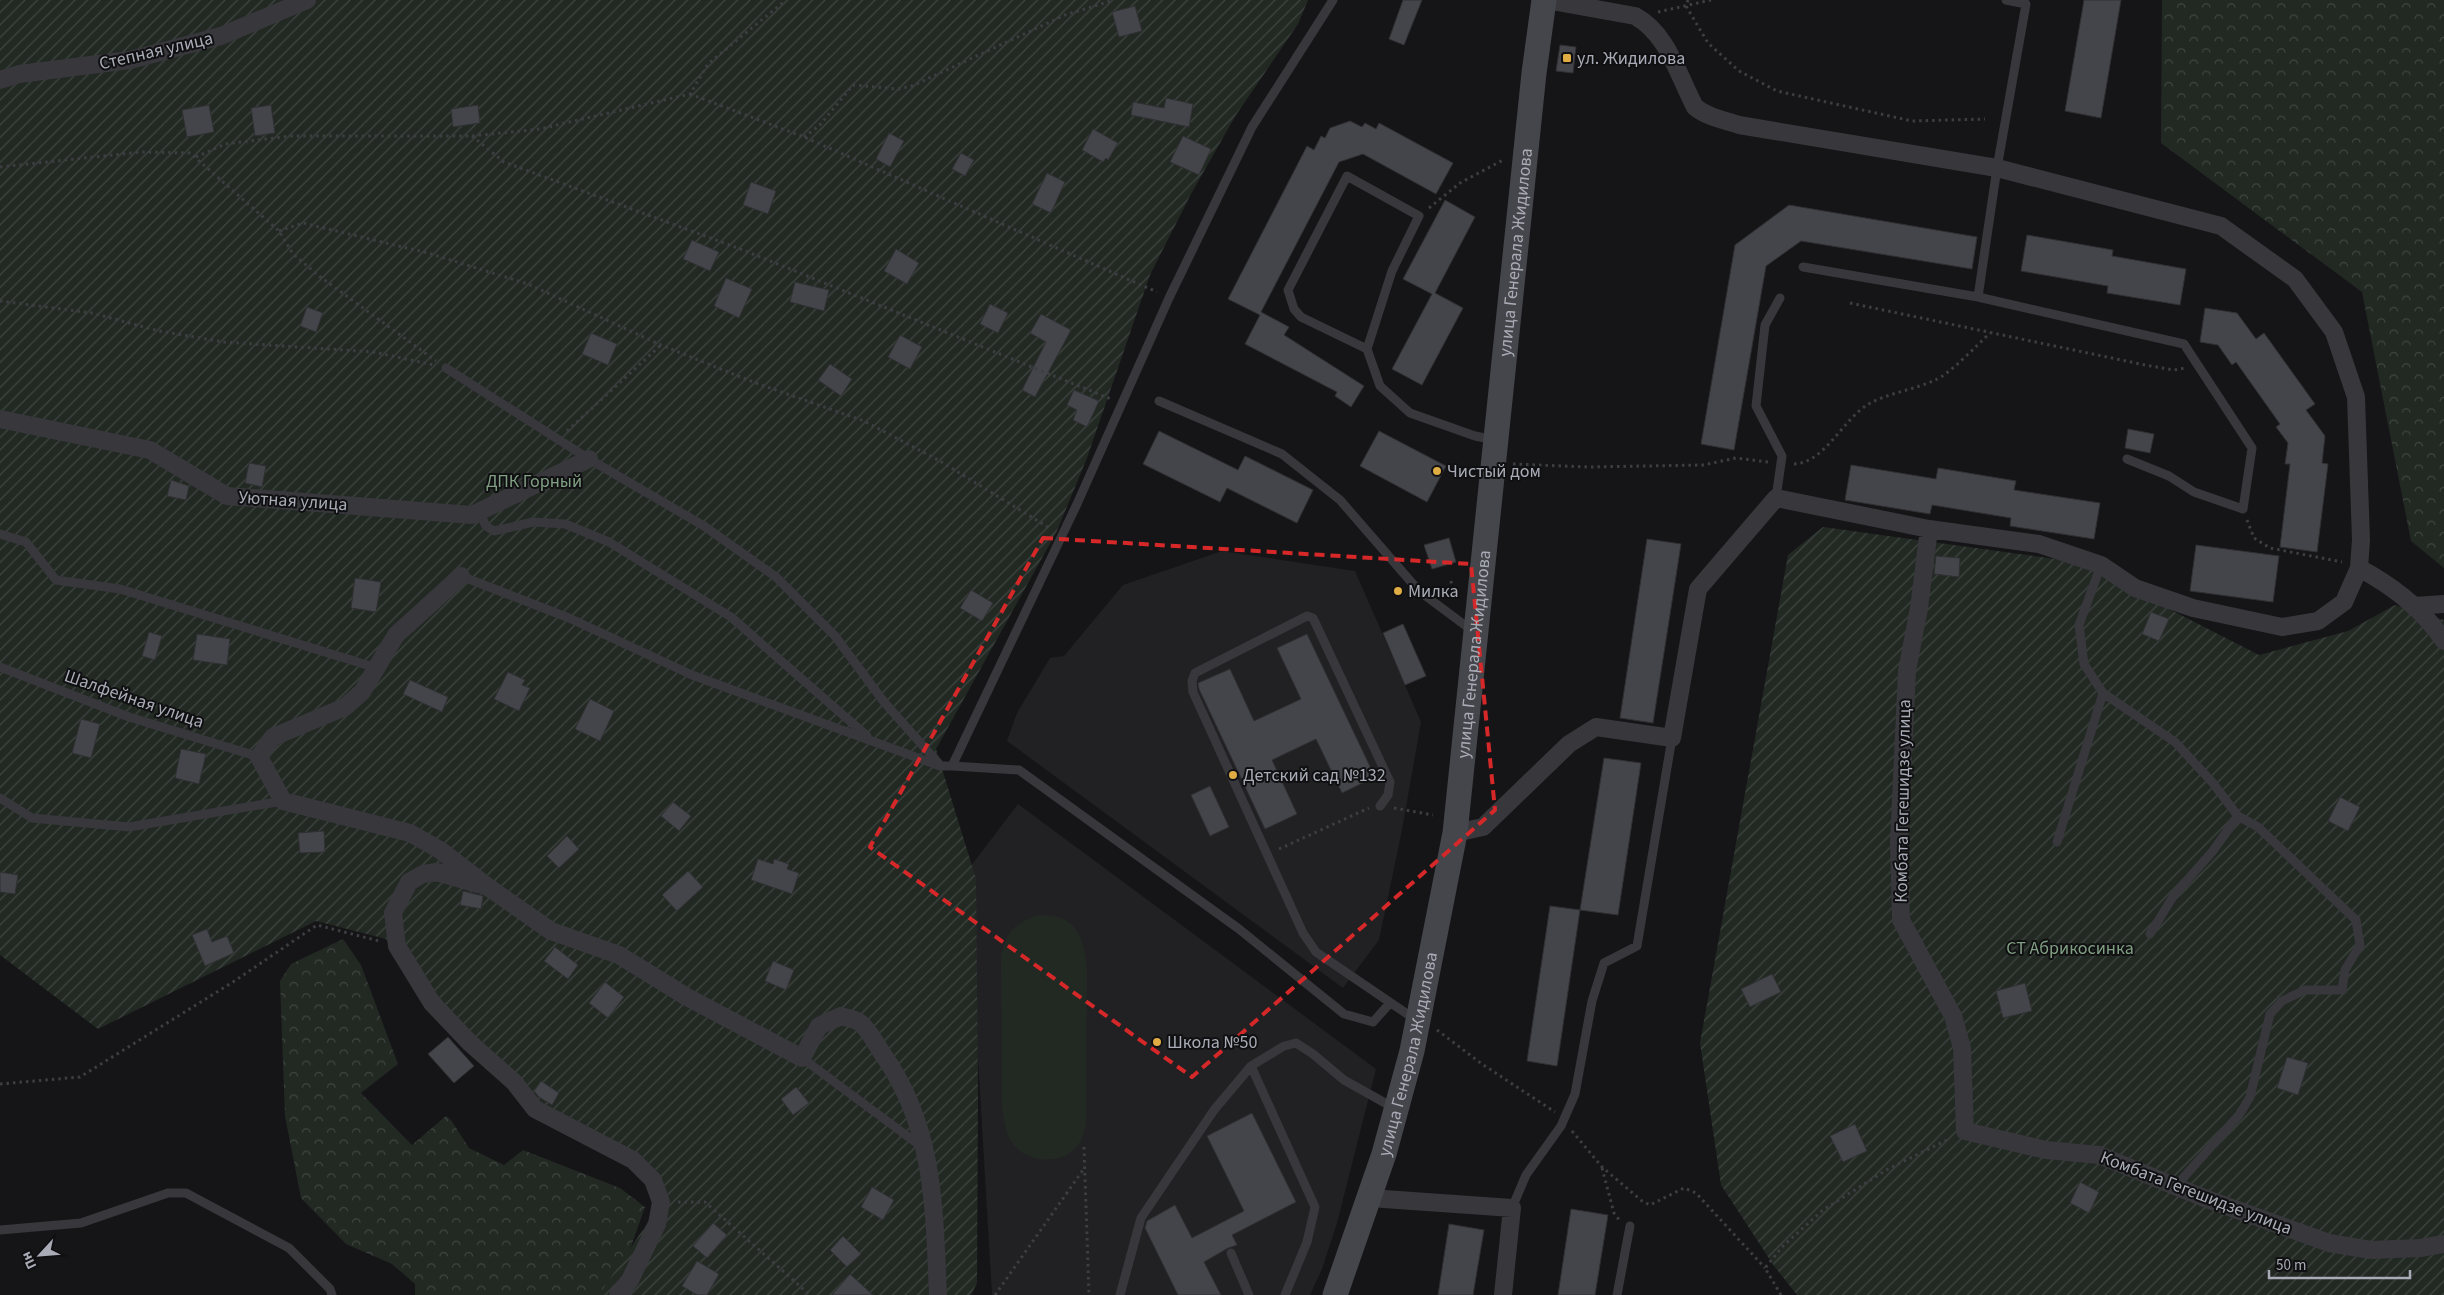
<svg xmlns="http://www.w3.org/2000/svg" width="2444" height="1295" viewBox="0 0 2444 1295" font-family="'Source Sans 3',sans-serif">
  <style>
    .built { fill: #212124 }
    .forest { fill: url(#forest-crowns) }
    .garden { fill: url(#garden-furrows) }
    .pitch { fill: #222923 }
    .building { fill: #44454a; stroke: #303033 }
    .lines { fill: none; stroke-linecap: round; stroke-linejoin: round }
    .path { stroke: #3d3e42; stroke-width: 3; stroke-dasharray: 2.5 4; stroke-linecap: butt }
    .service { stroke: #37373c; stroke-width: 9 }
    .minor { stroke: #37373c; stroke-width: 18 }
    .secondary { stroke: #45464b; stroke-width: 25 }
    .marked { fill: none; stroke: #d62828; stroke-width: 4; stroke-dasharray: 10 6; stroke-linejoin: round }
    .poi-dot { fill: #e0ad45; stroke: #101012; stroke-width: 2 }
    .labels { text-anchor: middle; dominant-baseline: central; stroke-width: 4; stroke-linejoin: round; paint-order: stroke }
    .street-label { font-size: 18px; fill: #a9acb6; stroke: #101012 }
    .poi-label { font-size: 18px; fill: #a9acb6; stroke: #101012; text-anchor: start }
    .park-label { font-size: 18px; fill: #819f83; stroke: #101012 }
  </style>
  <defs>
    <pattern id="forest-crowns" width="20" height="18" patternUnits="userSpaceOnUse" patternTransform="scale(1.25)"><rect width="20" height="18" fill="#222923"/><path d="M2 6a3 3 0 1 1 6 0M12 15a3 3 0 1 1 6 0" fill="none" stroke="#3f4541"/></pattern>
    <pattern id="garden-furrows" width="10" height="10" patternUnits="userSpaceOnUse" patternTransform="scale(1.25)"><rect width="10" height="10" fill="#222923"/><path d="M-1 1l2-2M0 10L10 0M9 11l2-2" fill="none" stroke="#3f4541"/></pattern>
  </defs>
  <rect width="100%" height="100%" fill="#151517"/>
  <path class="built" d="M1222 551 1355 571 1421 722 1402 830 1379 940 1343 988 1007 741 1017 713 1050 658 1064 656 1123 585Z
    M1018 804 1376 1069 1337 1223 1322 1269 1310 1295H992L967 871Z"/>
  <path class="forest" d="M2162 0H2444V568L2411 541 2362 292 2161 143Z
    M343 939 361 965 398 1064 361 1093 412 1145 446 1116 451 1120 469 1148 504 1165 523 1150 620 1188 645 1207 621 1275 604 1295H415V1284L392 1264 346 1244 301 1198 285 1116 280 981 291 964Z"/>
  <path class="garden" d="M0 0H1308L1298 24 1236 115 1191 194 1150 275 1087 458 1057 531 936 749 976 879 978 1091 977 1283 971 1295H599L648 1222 656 1205 652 1186 632 1162 530 1111 426 1004 386 939 316 921 98 1029 0 955Z
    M1823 527 2077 562 2259 655 2348 631 2395 605 2444 620V1295H1797L1774 1266 1721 1185 1700 1043 1788 555Z"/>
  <path class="pitch" d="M1038 915C1045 916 1055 915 1061 918 1081 926 1085 949 1087 968L1086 1124C1084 1130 1083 1137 1080 1142 1066 1166 1028 1164 1013 1144 1005 1134 1004 1119 1002 1107L1001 956C1007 930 1014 924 1038 915Z"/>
  <path class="building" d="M1403 0H1422L1404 45 1389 39Z
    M2084 0H2121L2101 118 2065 111Z
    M1135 6 1142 31 1119 37 1112 12Z
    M1560 45 1576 47 1573 73 1556 71Z
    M1166 98 1193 104 1189 127 1131 115 1133 102 1164 108Z
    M209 105 214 132 187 137 182 110Z
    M271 105 275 133 255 136 251 108Z
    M478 105 480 123 453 127 451 109Z
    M1350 121 1362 127 1365 123 1376 129 1379 123 1453 163 1436 194 1363 154 1339 162 1261 312 1289 327 1284 335 1364 386 1351 407 1335 396 1337 392 1245 344 1260 315 1228 299 1307 146 1314 150 1321 136 1325 138 1330 128Z
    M1093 129 1118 143 1108 160 1106 158 1103 162 1082 150Z
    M889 133 904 141 890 167 876 159Z
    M1183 136 1211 149 1199 175 1170 162Z
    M961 153 974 160 965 176 952 169Z
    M1047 173 1065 182 1051 213 1032 204Z
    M751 182 776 191 768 214 743 205Z
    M1445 200 1475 217 1435 293 1463 308 1422 385 1392 369 1432 294 1403 279Z
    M1789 205 1977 237 1972 269 1801 241 1766 266 1734 450 1701 444 1735 245Z
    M2027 235 2113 250 2112 256 2186 269 2180 305 2107 293 2108 286 2021 271Z
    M692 240 719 252 710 271 683 259Z
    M896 249 919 263 907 284 884 271Z
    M726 278 752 289 739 318 714 306Z
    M795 282 829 290 824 311 790 302Z
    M990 304 1008 313 998 333 980 324Z
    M307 307 323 313 316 332 300 326Z
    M2205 308 2237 313 2256 339 2264 333 2315 404 2306 410 2325 436 2322 463 2328 464 2317 552 2280 547 2290 464H2285L2288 443 2276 427 2280 424 2236 362 2232 365 2218 345 2200 342Z
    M1041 314 1071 330 1035 397 1022 390 1046 342 1030 333Z
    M591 333 617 344 608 365 582 354Z
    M900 335 922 347 910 369 888 357Z
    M830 364 852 379 841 396 818 380Z
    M1074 390 1099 401 1087 427 1073 420 1077 410 1067 405Z
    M2128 429 2154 434 2150 453 2125 448Z
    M1159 431 1238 470 1245 456 1313 490 1297 523 1227 488 1220 502 1143 464Z
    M1379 431 1446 466 1427 502 1360 466Z
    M249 463 266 466 262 487 245 483Z
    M1851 465 1936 479 1938 468 2016 481 2014 490 2100 503 2094 539 2010 526 2011 518 1932 505 1930 514 1845 500Z
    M171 480 189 486 186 500 167 496Z
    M1449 538 1456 562 1432 569 1424 545Z
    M1647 539 1681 544 1653 723 1620 718Z
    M2196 545 2279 556 2273 602 2190 591Z
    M1936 556 1960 558 1959 577 1934 574Z
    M355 578 381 582 376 612 351 608Z
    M971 590 993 603 982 621 960 608Z
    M2151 612 2169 619 2159 641 2142 634Z
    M1403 624 1426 676 1405 685 1383 633Z
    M149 632 162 636 155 660 142 656Z
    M197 634 230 639 227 665 193 660Z
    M1307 634 1375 777 1342 793 1316 739 1272 760 1297 814 1265 829 1199 689 1198 683 1230 669 1254 721 1301 699 1277 648Z
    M508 672 525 680 522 685 530 688 519 711 494 699Z
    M410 680 448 697 442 712 403 694Z
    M590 699 614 711 600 741 575 729Z
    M81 719 100 724 91 758 72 753Z
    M181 749 206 754 199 784 175 778Z
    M1604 758 1641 763 1618 915 1580 910Z
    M1210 786 1229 827 1210 836 1191 795Z
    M2340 797 2360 807 2348 831 2328 821Z
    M673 802 691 816 679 831 661 816Z
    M324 831 325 852 300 853 298 833Z
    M567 836 579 849 559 868 547 856Z
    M758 859 773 864 774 859 789 864 787 869 799 873 792 894 751 880Z
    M688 871 703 887 677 911 662 895Z
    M0 872 18 875 15 894 0 892Z
    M463 891 483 896 481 909 460 905Z
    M1550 906 1580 910 1557 1066 1527 1061Z
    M207 929 212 942 227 936 234 953 205 966 192 935Z
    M555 947 578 965 568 979 544 961Z
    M773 961 794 970 786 990 765 981Z
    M1772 974 1781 992 1750 1007 1741 989Z
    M605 982 624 997 608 1018 589 1003Z
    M2025 983 2032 1011 2003 1018 1996 991Z
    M448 1037 474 1066 454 1083 428 1054Z
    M2287 1057 2308 1063 2298 1095 2277 1088Z
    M541 1081 559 1093 552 1105 539 1097 534 1091Z
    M796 1087 809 1103 793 1115 781 1099Z
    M1252 1113 1296 1202 1232 1235 1237 1245 1228 1248 1204 1262 1221 1295H1178L1145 1228 1147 1221 1175 1205 1192 1238 1244 1211 1207 1136Z
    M1855 1124 1867 1151 1843 1162 1830 1136Z
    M2080 1182 2099 1192 2089 1213 2070 1203Z
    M872 1187 894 1200 883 1220 861 1207Z
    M1571 1209 1608 1215 1595 1295H1558Z
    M713 1223 727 1235 707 1258 693 1246Z
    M1449 1224 1484 1230 1473 1295H1438Z
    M843 1236 861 1254 847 1267 830 1250Z
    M697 1261 719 1274 707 1295H697L682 1286Z
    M850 1274 873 1295H832Z"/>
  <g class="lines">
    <path class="path" d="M1688 0 1686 6 1708 43 1739 71 1777 91 1912 121 1985 119
      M1658 12 1711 0
      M690 94 804 137 1157 292
      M472 136 504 162 743 250 1111 399
      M804 137 819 126 853 85 898 89 912 86 1065 15 1114 0
      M196 157 225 144 291 136H472L540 129 690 94 708 64 786 0
      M0 167 141 152 190 153 279 231 293 254 319 276 436 361
      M1429 208 1460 183 1503 160
      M279 231 303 223 428 253 528 284 661 345 753 382 864 421 940 461 1051 529
      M0 301 92 313 159 331 224 342 373 352 434 365
      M1850 303 2145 365 2174 370 2185 368
      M567 431 661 345
      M1513 464 1588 467 1703 465 1736 458 1768 462
      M1794 464C1824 463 1842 421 1867 405 1887 393 1914 390 1935 380 1950 374 1977 345 1990 333
      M2247 520 2254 538 2270 548 2342 562
      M1451 581 1453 597
      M1394 808 1433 815
      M1279 849 1369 808
      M1437 1030 1482 1064 1555 1112
      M0 1084 80 1077 233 982 317 925 379 941
      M1572 1131 1602 1167 1642 1201 1650 1205 1684 1188 1696 1193 1765 1268
      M1084 1147 1089 1295
      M1602 1168 1614 1213 1620 1221
      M678 1202H705L810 1295
      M995 1295 1083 1170
      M1781 1295 1765 1268 1783 1246 1823 1210 1888 1169 1949 1139"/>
    <path class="service" d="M1803 267 1978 297 2184 344 2252 448 2243 509 2194 492 2169 476 2127 459
      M1978 297 1997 168 2026 4 2006 0
      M1367 349 1301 317 1294 309 1288 290 1347 176 1419 216 1392 271 1367 349 1380 386 1410 413 1475 436 1495 440
      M446 368 589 459 704 526 776 577 835 636 884 702 941 766H952L1077 504 1169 298 1252 127 1333 0
      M1159 401 1282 454 1340 500 1419 591 1474 632
      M1776 498 1782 456 1756 406 1765 325 1780 298
      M479 512 486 526 494 531 533 522 565 524 609 542 731 617 867 736
      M0 534 26 542 56 580 120 589 377 668
      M2101 565 2079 625 2084 664 2103 693 2175 742 2212 782 2238 816 2258 827 2356 920 2360 945 2345 970 2342 990H2305L2282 1001 2270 1014 2250 1097 2239 1115 2176 1186
      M461 576 569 618 692 675 940 766
      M0 667 129 717 259 757
      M952 766 1019 770 1239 929 1344 1014 1373 1022 1390 1003
      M0 798 32 818 129 827 283 801
      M1380 806 1388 795 1390 782 1313 618 1307 616 1195 673 1192 681 1193 692 1303 933 1316 952 1416 1020
      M2057 842 2103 693
      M2150 934 2174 895 2212 852 2238 816
      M802 1058 922 1147
      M1251 1066 1315 1207 1307 1242 1285 1295
      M1512 1208 1526 1175 1561 1126 1575 1094 1592 1001 1604 963 1637 946 1672 738
      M0 1230 81 1223 168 1193H186L289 1248 330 1289 332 1295
      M1231 1253 1249 1295
      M1120 1295 1141 1218 1214 1110 1251 1066 1284 1046 1296 1043 1313 1054 1344 1080 1394 1108
      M1617 1295 1630 1226"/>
    <path class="minor" d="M0 80 19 74 130 60 221 36 307 0
      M0 419 150 450 227 496 472 515 589 459
      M1929 529 1919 608 1907 671 1899 842 1901 920 1953 1016 1962 1048 1965 1131 2046 1150 2099 1155 2204 1198 2329 1243 2371 1250 2420 1248 2444 1244
      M2359 568C2393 586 2422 608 2444 641
      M461 576 396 635 362 692 345 707 273 737 259 757 283 801 410 833 440 850 488 887 551 931 619 955 687 997 802 1058 819 1026 841 1016C846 1018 854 1019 859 1022 868 1028 876 1044 882 1053 935 1127 934 1208 938 1295
      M2414 606 2444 604
      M1455 833 1483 827 1569 744 1596 727 1672 738 1698 589 1776 498 1929 529 2039 544 2101 565 2135 588 2193 608 2282 627 2318 621 2344 602 2359 568 2361 540 2356 397 2334 332 2295 279 2221 226 1997 168 1739 125C1724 120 1707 117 1695 107 1678 75 1668 34 1635 16L1546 0
      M478 884 437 872 423 874 409 882 393 913 397 946 432 1003 470 1043 514 1082 535 1109 633 1160 653 1180 661 1202 657 1224 630 1280 618 1295
      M1370 1198 1512 1208 1503 1295"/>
    <path class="secondary" id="s1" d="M1335 1295 1384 1154 1412 1051 1455 833 1534 73 1544 0"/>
  </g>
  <path class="marked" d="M1043 538 1471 564 1495 810 1192 1077 870 847Z"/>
  <g class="poi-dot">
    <rect x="1562" y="53" width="10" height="10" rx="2.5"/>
    <circle cx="1437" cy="471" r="5"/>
    <circle cx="1398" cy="591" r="5"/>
    <circle cx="1233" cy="775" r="5"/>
    <circle cx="1157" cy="1042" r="5"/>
  </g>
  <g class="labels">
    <g class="street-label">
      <text transform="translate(156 51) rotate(-13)">Степная улица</text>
      <text stroke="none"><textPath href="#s1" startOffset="1062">улица Генерала Жидилова</textPath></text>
      <text transform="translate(293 501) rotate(4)">Уютная улица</text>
      <text stroke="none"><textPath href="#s1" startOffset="658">улица Генерала Жидилова</textPath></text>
      <text transform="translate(134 699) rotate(19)">Шалфейная улица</text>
      <text transform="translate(1903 801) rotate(-89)">Комбата Гегешидзе улица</text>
      <text stroke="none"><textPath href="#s1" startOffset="252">улица Генерала Жидилова</textPath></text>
      <text transform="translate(2196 1193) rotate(21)">Комбата Гегешидзе улица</text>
    </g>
    <g class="poi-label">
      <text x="1577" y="58">ул. Жидилова</text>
      <text x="1447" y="471">Чистый дом</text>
      <text x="1408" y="591">Милка</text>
      <text x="1243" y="775">Детский сад №132</text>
      <text x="1167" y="1042">Школа №50</text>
    </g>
    <g class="park-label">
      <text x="534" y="481">ДПК Горный</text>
      <text x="2070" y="948">СТ Абрикосинка</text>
    </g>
  </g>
  <g transform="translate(40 1255) rotate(244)" stroke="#101012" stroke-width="4" paint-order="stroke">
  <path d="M0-4L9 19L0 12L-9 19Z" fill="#a9acb6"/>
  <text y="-8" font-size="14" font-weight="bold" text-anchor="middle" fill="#a9acb6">Пн</text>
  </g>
  <path d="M2269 1270v8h141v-8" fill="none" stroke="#a9acb6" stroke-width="2.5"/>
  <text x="2276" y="1270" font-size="15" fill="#a9acb6" stroke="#101012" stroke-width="4" paint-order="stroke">50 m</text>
</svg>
